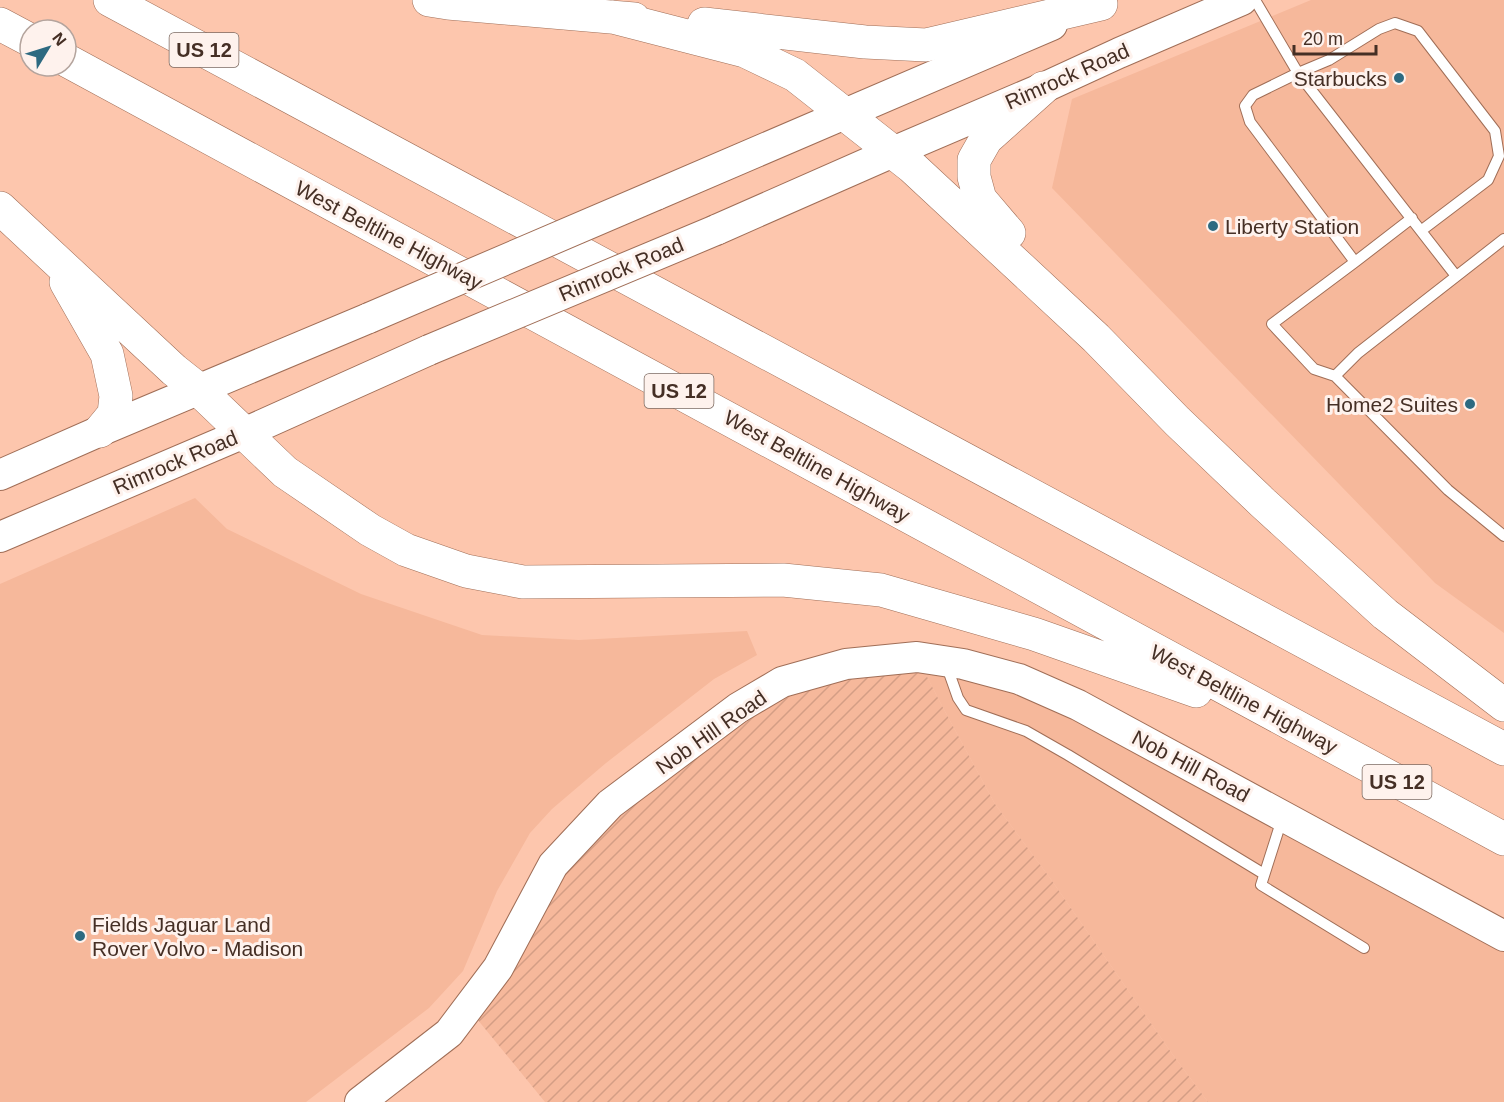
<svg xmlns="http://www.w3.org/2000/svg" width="1504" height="1102" viewBox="0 0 1504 1102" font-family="Helvetica,sans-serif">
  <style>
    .built { fill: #f6b89b }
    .industrial { fill: url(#industrial-furrows) }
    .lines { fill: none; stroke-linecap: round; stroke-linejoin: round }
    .lane-casing { stroke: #a06e57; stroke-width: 12 }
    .secondary-casing { stroke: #a06e57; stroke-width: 32 }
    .highway-casing { stroke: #a06e57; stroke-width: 34 }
    .lane { stroke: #fff; stroke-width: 10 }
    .secondary { stroke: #fff; stroke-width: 30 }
    .highway { stroke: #fff; stroke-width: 33 }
    .secondary-bridge-casing { stroke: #a06e57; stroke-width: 32; stroke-linecap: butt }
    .secondary-bridge { stroke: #fff; stroke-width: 30 }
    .poi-dot { fill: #2d6a81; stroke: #fef2ed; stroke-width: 2 }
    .labels { text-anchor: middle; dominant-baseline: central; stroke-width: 6; stroke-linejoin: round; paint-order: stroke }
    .shield { fill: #fef2ed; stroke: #7c6a61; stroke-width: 1.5 }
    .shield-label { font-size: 20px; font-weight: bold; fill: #452f25 }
    .street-label { font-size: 21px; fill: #452f25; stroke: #fef2ed }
    .poi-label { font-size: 21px; fill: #452f25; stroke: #fef2ed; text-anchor: end }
  </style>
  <defs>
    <pattern id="industrial-furrows" width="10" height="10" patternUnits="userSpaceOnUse" patternTransform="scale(1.5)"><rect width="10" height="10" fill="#f6b89b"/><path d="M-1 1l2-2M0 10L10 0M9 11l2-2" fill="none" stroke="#d49e85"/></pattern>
  </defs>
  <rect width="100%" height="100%" fill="#fdc6ad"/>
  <path class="built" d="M1311 0H1504V633L1435 583 1052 188 1072 99Z
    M195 498 227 529 361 594 482 635 579 640 747 631 757 655 714 679 606 763 552 809 530 833 497 891 463 971 429 1008 306 1102H0V584Z
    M917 657 963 664 1504 936V1102H1208L1173 1055 1050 878 995 804 941 704Z"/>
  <path class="industrial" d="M917 657 941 704 995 804 1050 878 1173 1055 1208 1102H545L468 1008 553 865 738 708Z"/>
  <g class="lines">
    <g class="lane-casing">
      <path id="lane" d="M1255 0 1298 73 1456 276
        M1504 239 1358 353 1335 376 1448 490 1504 536
        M1355 262 1250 122 1245 106 1253 95 1298 73 1329 60 1379 29 1395 23 1418 31 1495 131 1499 156 1488 180 1422 230
        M1335 376 1314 369 1272 324 1355 262 1412 218
        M946 664 958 698 966 710 1026 731 1068 755 1264 874
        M1282 819 1261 885 1364 948"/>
    </g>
    <g class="secondary-casing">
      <path id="secondary" d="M656 195 1052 25
        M716 230 893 152 1043 88 1119 53 1242 0
        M0 475 100 431 369 318
        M0 537 244 433 429 350
        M360 1102 449 1033 498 968 553 865 610 804 738 708 782 682 846 664 917 657 963 664 1019 679 1078 705 1504 936"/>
    </g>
    <g class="highway-casing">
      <path id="highway" d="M110 0 1504 749
        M429 0 448 3 634 19
        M613 17 745 51 795 75 912 167 1096 338 1177 421 1263 503 1385 614 1504 705
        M0 24 30 40
        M704 24 865 42 926 45 1101 4
        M66 60 1504 839
        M0 208 174 370 198 389 285 472 370 530 406 550 466 571 523 582 783 580 881 590 1034 634 1196 691
        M1009 233 980 199 974 177V160L986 139 1043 88
        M66 282 107 354 116 396 114 414 100 431"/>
    </g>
    <use href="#lane" class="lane"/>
    <use href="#secondary" class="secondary"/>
    <use href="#highway" class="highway"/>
    <g class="secondary-bridge-casing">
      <path id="secondary-bridge" d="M369 318 656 195
        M429 350 716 230"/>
    </g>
    <use href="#secondary-bridge" class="secondary-bridge"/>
  </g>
  <g class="poi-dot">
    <circle cx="1399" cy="78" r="6"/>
    <circle cx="1213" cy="226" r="6"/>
    <circle cx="1470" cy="404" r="6"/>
    <circle cx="80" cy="936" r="6"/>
  </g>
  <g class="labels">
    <g class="shield">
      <rect x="169.5" y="33" width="69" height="34" rx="4.5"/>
      <rect x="644.5" y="374" width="69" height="34" rx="4.5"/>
      <rect x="1362.5" y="765" width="69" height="34" rx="4.5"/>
    </g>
    <g class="shield-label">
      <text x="204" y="50">US 12</text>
      <text x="679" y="391">US 12</text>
      <text x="1397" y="782">US 12</text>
    </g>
    <g class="street-label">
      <text transform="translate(1067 76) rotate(-24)">Rimrock Road</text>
      <text transform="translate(389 235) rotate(28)">West Beltline Highway</text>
      <text transform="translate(621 269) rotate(-23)">Rimrock Road</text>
      <text transform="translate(175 462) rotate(-23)">Rimrock Road</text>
      <text transform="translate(817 466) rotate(29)">West Beltline Highway</text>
      <text transform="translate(1244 699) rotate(28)">West Beltline Highway</text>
      <text transform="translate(711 732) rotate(-35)">Nob Hill Road</text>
      <text transform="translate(1191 766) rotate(28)">Nob Hill Road</text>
    </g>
    <g class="poi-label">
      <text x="1387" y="78">Starbucks</text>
      <text x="1225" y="226" text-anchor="start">Liberty Station</text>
      <text x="1458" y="404">Home2 Suites</text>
      <text x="92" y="924" text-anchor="start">Fields Jaguar Land<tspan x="92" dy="24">Rover Volvo - Madison</tspan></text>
    </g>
  </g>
  <g transform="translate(48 48) rotate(52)"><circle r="28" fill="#fef2ed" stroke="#b4a49d" stroke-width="1.5"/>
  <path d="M0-4.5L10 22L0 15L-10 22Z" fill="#2d6a81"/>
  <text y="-9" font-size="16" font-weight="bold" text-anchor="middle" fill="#452f25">N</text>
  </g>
  <path d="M1294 45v9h82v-9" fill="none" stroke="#452f25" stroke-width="3"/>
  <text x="1303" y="45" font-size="18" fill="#452f25" stroke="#fef2ed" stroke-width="4.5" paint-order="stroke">20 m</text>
</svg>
